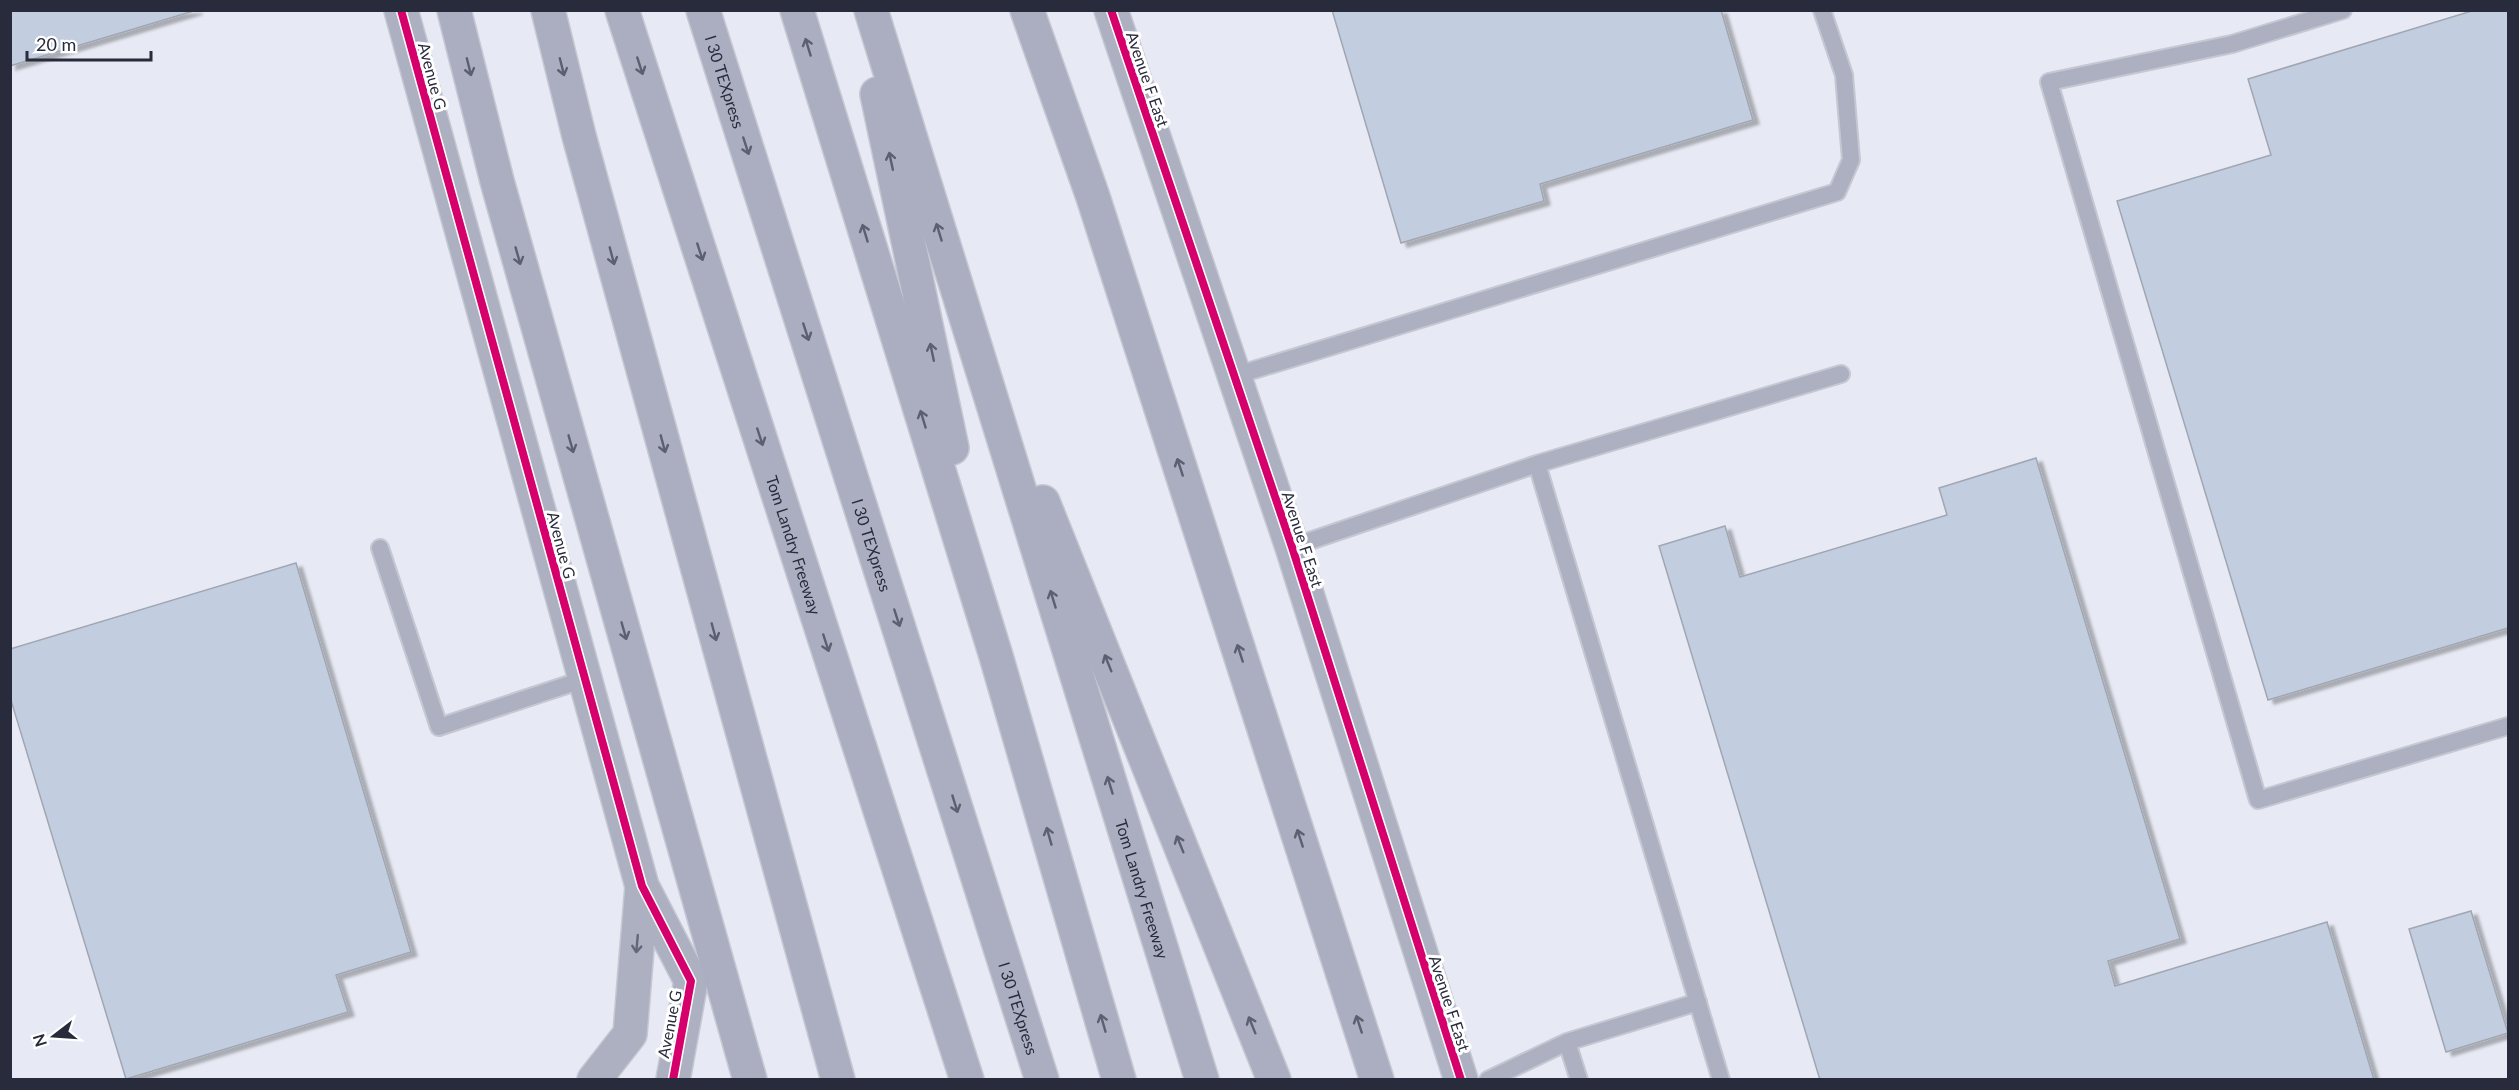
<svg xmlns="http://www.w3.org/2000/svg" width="2519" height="1090" viewBox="0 0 2519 1090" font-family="Lato,sans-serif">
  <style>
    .building { fill: #c2cddf; stroke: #a1a7b2; stroke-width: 1.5; filter: url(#shadow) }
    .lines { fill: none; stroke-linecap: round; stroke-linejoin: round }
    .service-casing { stroke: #c5c8d2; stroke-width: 20 }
    .minor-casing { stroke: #c5c8d2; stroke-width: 36 }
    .motorway-casing { stroke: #c5c8d2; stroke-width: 36 }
    .service { stroke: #acb0c0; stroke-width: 16 }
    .minor { stroke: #acb0c0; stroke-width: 33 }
    .motorway { stroke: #abaec0; stroke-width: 33 }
    .cycleway-casing { stroke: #fff; stroke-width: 11 }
    .cycleway { stroke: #d6006c; stroke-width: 8 }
    .oneway { stroke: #5c5f70 }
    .oneway2 { stroke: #636777 }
    .labels { text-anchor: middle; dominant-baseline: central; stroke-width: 6; stroke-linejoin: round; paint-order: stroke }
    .street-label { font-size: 16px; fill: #272b3b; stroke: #fff }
  </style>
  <defs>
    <filter id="shadow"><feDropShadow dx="6" dy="4" stdDeviation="1.5" flood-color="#0004"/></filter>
  </defs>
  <rect width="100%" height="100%" fill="#e7eaf4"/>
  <path class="building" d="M10 10H197L10 66Z
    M1332 10H1721L1753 120 1540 184 1544 201 1401 243Z
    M2475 10H2508V628L2268 700 2117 201 2271 155 2248 79Z
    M2036 458 2180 939 2108 961 2115 986 2327 922 2374 1080H1820L1659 546 1725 526 1740 577 1947 515 1939 488Z
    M296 563 411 952 336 975 348 1012 126 1079 10 697V649Z
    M2471 911 2508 1033 2446 1052 2409 929Z"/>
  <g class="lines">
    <g class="service-casing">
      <path id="service" d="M2343 10 2232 44 2049 82 2258 800 2508 726
        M1234 376 1837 192 1851 160 1844 75 1822 10
        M1537 464 1721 1080
        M1292 547 1537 464 1841 374
        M380 548 439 727 585 679
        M1567 1042 1579 1080
        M1488 1080 1567 1042 1698 1002"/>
    </g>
    <g class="minor-casing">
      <path id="minor" d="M401 10 642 886 691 981 673 1080
        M1111 10 1292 547 1461 1080
        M594 1080 630 1034 642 886"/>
    </g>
    <g class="motorway-casing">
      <g id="motorway">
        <path d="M454 10 497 181 750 1080"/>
        <path d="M548 10 579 136 838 1080"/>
        <path id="s1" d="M622 10 967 1080"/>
        <path id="s2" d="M703 10 1042 1080"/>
        <path d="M797 10 996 656 1119 1080"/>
        <path id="s3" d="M871 10 1202 1080"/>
        <path d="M1027 10 1093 197 1377 1080"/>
        <path d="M877 94 952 448"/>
        <path d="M1043 502 1274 1080"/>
      </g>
    </g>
    <use href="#service" class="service"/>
    <use href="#minor" class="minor"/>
    <use href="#motorway" class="motorway"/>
    <g class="cycleway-casing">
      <path id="cycleway" d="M401 10 642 886 691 981 673 1080
        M1111 10 1292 547 1461 1080"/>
    </g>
    <use href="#cycleway" class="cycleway"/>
  </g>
  <defs><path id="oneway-shaft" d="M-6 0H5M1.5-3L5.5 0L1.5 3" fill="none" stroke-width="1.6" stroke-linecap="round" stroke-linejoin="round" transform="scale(1.5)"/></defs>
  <g class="oneway">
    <use href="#oneway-shaft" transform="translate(808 47) rotate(-107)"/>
    <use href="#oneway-shaft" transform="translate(640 66) rotate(72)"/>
    <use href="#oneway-shaft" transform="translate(469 67) rotate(76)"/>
    <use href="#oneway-shaft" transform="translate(562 67) rotate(76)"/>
    <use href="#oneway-shaft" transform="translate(746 146) rotate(72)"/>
    <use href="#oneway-shaft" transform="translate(891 161) rotate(-102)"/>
    <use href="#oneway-shaft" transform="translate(939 232) rotate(-107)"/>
    <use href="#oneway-shaft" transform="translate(865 233) rotate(-107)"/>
    <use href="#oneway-shaft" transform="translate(700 252) rotate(72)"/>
    <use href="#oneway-shaft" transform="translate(518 256) rotate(74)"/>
    <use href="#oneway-shaft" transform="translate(612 256) rotate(75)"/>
    <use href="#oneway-shaft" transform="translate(806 332) rotate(72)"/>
    <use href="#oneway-shaft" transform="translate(932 352) rotate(-102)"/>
    <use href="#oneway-shaft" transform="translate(923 419) rotate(-107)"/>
    <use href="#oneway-shaft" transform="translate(760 437) rotate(72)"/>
    <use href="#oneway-shaft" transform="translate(571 444) rotate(74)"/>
    <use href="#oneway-shaft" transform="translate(663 444) rotate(75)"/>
    <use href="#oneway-shaft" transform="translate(1180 467) rotate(-108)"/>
    <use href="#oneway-shaft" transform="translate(1053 599) rotate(-107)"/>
    <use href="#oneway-shaft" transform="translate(897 618) rotate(72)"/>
    <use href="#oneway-shaft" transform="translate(624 631) rotate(74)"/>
    <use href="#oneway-shaft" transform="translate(714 632) rotate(75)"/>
    <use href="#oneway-shaft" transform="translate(826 643) rotate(72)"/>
    <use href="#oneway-shaft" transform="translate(1240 653) rotate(-108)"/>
    <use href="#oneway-shaft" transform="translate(1108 663) rotate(-112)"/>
    <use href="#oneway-shaft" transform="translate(1110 785) rotate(-107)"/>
    <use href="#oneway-shaft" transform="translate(955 804) rotate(73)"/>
    <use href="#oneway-shaft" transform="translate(1049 836) rotate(-106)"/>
    <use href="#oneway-shaft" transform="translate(1300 838) rotate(-108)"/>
    <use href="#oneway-shaft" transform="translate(1180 844) rotate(-112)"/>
    <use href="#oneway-shaft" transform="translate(1103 1023) rotate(-106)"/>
    <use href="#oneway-shaft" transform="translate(1359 1024) rotate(-108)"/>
    <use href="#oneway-shaft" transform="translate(1252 1025) rotate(-112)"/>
  </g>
  <use class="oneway2" href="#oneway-shaft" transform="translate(637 944) rotate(95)"/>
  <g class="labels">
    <g class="street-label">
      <text transform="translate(433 76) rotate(75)">Avenue G</text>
      <text transform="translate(1148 79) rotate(71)">Avenue F East</text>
      <text stroke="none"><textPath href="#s2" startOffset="75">I 30 TEXpress</textPath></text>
      <text transform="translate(1303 539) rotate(72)">Avenue F East</text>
      <text transform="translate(562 545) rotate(75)">Avenue G</text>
      <text stroke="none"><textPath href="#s1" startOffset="562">Tom Landry Freeway</textPath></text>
      <text stroke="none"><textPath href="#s2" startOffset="561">I 30 TEXpress</textPath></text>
      <text stroke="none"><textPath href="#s3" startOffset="920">Tom Landry Freeway</textPath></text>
      <text transform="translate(1450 1003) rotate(72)">Avenue F East</text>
      <text stroke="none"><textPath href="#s2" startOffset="1047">I 30 TEXpress</textPath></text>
      <text transform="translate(669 1024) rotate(-79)">Avenue G</text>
    </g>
  </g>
  <rect width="2519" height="1090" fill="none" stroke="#272b3b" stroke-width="24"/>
  <g transform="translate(54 1036) rotate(253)" stroke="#ffffff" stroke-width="4.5" paint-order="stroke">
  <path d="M0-4.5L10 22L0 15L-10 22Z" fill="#272b3b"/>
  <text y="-9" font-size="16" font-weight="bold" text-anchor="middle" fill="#272b3b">N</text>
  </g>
  <path d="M27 51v9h124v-9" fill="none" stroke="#272b3b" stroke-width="3"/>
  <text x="36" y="51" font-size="18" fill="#272b3b" stroke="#ffffff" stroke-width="4.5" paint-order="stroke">20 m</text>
</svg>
